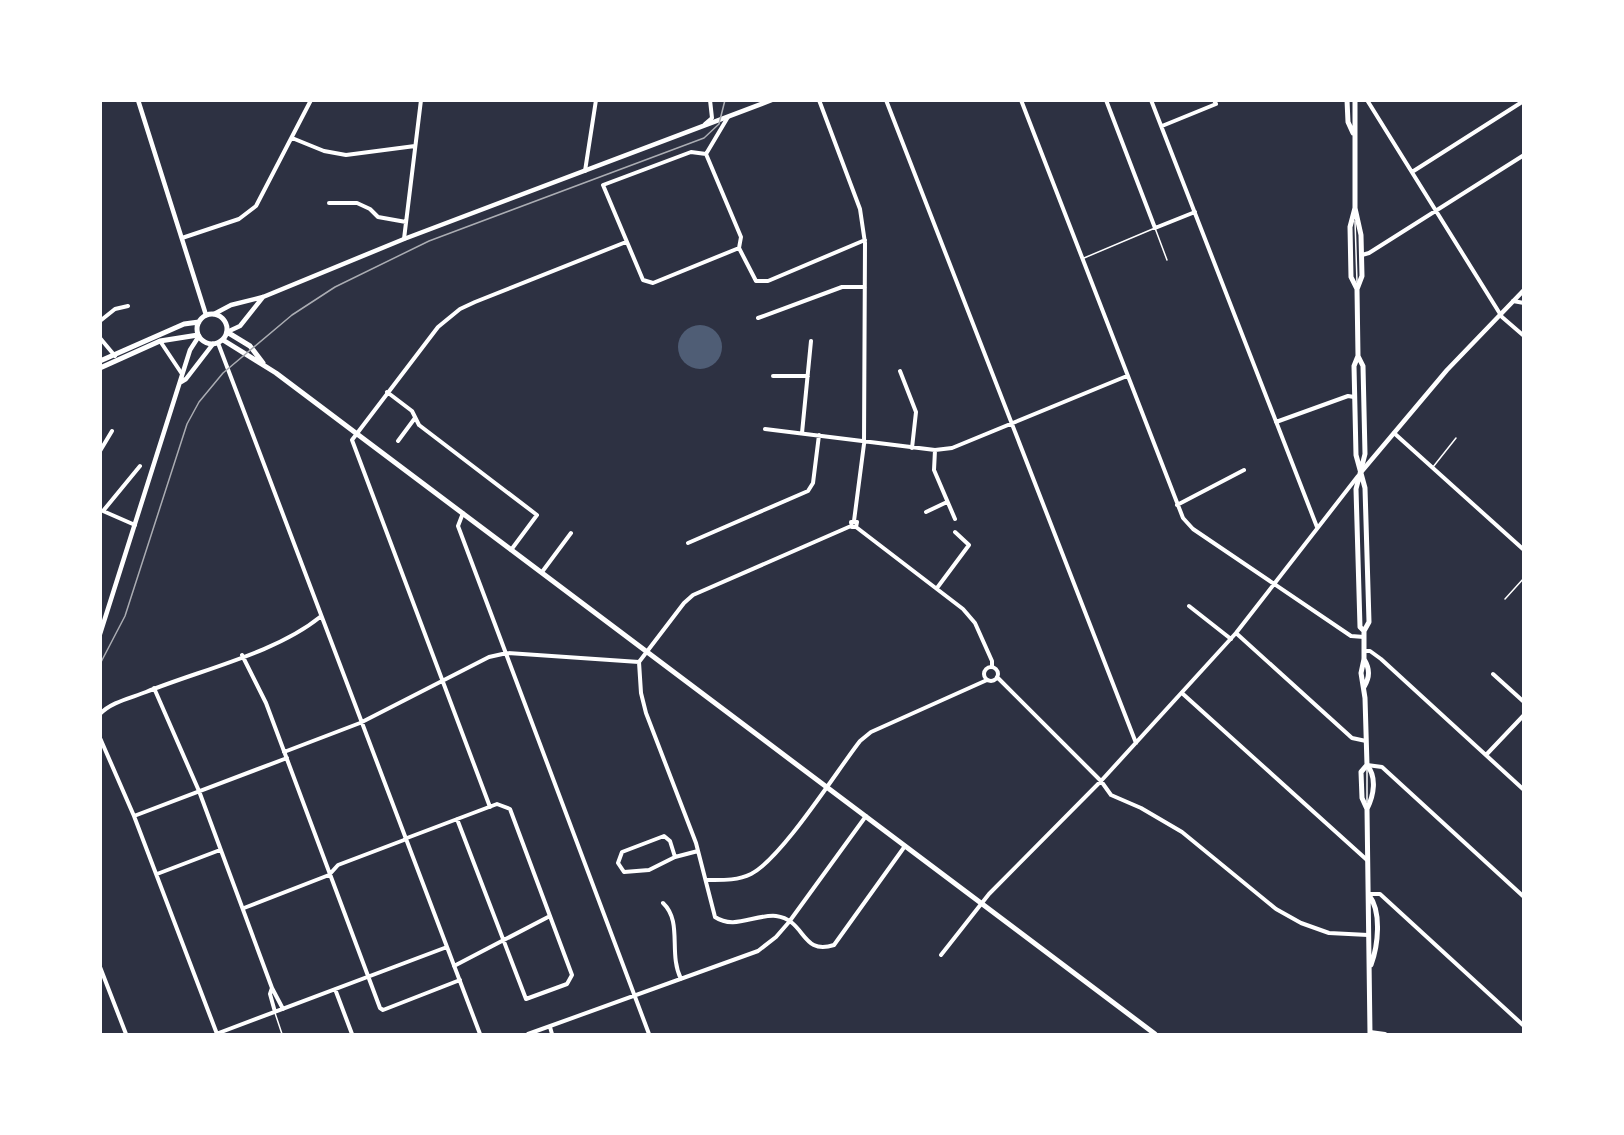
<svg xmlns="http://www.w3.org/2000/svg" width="1624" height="1135" viewBox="0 0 1624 1135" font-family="Commissioner,sans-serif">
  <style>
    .water { fill: #4f5d75 }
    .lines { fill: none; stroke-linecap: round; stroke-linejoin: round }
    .service { stroke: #fff; stroke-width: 1.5 }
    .minor { stroke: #fff; stroke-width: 4 }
    .tertiary { stroke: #fff; stroke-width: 4.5 }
    .secondary { stroke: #fff; stroke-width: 5 }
    .tram { stroke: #abadb3; stroke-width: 1.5 }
  </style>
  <rect width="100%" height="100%" fill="#2d3142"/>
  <path class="water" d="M678 347a22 22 0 1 1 44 0a22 22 0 1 1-44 0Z"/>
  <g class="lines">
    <path class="service" d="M1355 221 1357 282
      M1084 258 1155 228 1167 260
      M1433 467 1456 438
      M1505 599 1524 578
      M1367 768V802
      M275 1013 282 1034"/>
    <path class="minor" d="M819 100 860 209 865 243 864 444 854 521
      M886 100 1136 743
      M1021 100 1183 518 1193 529 1351 636 1364 637
      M1106 100 1155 228 1195 212
      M1151 100 1317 527
      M1367 100 1502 317 1524 336
      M705 124 712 118 710 100
      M1162 126 1216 104 1214 100
      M292 138 324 151 346 155 415 146
      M706 154 691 152 603 185 643 280 653 283 739 248
      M706 154 741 237 739 248 756 281H768L865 240
      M706 154 728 117
      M585 171 596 100
      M1412 172 1522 102
      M329 203H357L370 209 378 217 406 222
      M182 238 239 219 256 206 311 100
      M404 239 421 100
      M1362 255 1369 253 1524 155
      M1513 301 1524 303
      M758 318 842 287H865
      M100 321 115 309 128 306
      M100 338 115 356
      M160 341 182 374
      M218 343 480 1034
      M900 371 916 412 912 448
      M773 376H808
      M387 392 412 411 419 425 537 515 511 550
      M1276 422 1348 396 1354 397
      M765 429 935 450 952 448 1127 376
      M802 433 811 341
      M1394 433 1524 550
      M398 441 415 418
      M935 450 934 470 955 519
      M100 451 112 431
      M1177 505 1244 470
      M926 512 947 502
      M463 513 458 526 649 1034
      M135 525 103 511 140 466
      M856 527 857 522H851L852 527H856L963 609 975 623 992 661V667
      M688 543 808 491 813 483 819 435
      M542 572 571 533
      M937 588 969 545 955 532
      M1189 606 1231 639
      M1236 633 1352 738 1366 741
      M1364 651H1370L1381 659 1524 790
      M242 655 266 703 380 1008 383 1010 460 980
      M639 662 641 693 646 713 696 843 715 917C734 930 755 914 776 916 806 920 801 956 834 945L905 846
      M639 662 684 603 693 595 851 526
      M984 674a7 7 0 1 1 14 0a7 7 0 1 1-14 0Z
      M1493 674 1524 702
      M997 677 1101 781 1111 795 1141 808 1182 832 1276 909 1301 923 1329 933 1368 935
      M154 688 199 791 272 988 283 1009
      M1183 694 1367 860
      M100 714C111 702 131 698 146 692 200 670 276 653 320 617
      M100 738 134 816 217 1034
      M284 752 360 723 489 657 507 653 639 662
      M1486 755 1524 715
      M1367 765 1382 767 1524 897
      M490 807 352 440 438 327 460 309 475 302 626 242
      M134 816 287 758
      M675 857 670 841 664 836 622 852 618 863 624 872 649 870 675 857 698 851
      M157 874 220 850
      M706 880C721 880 737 881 751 874 782 858 836 772 860 741L871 732 987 680
      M1369 894H1380L1524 1026
      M663 903C683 922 668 953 681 979
      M244 908 329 875 338 865 404 840 407 838 497 804 510 809 572 975 567 984 526 999 457 819
      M941 955 989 894 1101 781 1236 633 1358 476
      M454 966 550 916
      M100 967 126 1034
      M272 988 270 994 275 1012
      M335 989 352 1034
      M550 1027 552 1034
      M1370 1032 1385 1034
      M216 1034 447 947
      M528 1034 758 951 776 937 789 922 866 816"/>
    <path class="tertiary" d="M138 100 206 315
      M214 314 231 305 263 297 404 239 772 100
      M227 332 240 326 263 297
      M181 382 186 379 213 344
      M1362 471 1447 370 1524 290
      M100 634 190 350 199 336"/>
    <path class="secondary" d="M1347 100 1348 122 1353 133
      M1355 100V208L1350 227 1351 277 1357 289
      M1355 208 1361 235 1362 276 1357 289 1358 356 1363 366 1365 454 1356 489 1360 627 1364 631V659L1361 673 1365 698 1367 765C1377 777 1374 795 1367 809L1370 1034
      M197 329a15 15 0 1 1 30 0a15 15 0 1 1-30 0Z
      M227 332 250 346 263 363
      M223 340 276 373 1155 1034
      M1358 356 1354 366 1356 455 1365 488 1369 622 1364 631
      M100 361 184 324 199 322
      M100 368 160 341 198 335
      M1364 687C1370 677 1370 669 1364 659
      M1367 765 1361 772 1362 798 1367 809
      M1369 895C1382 912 1378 946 1371 965"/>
    <path class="tram" d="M100 664 125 616 187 424 199 402 223 373 292 315 335 287 429 241 704 138 719 124 725 100"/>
  </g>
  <rect width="1624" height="1135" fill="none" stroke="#ffffff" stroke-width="204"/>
</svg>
